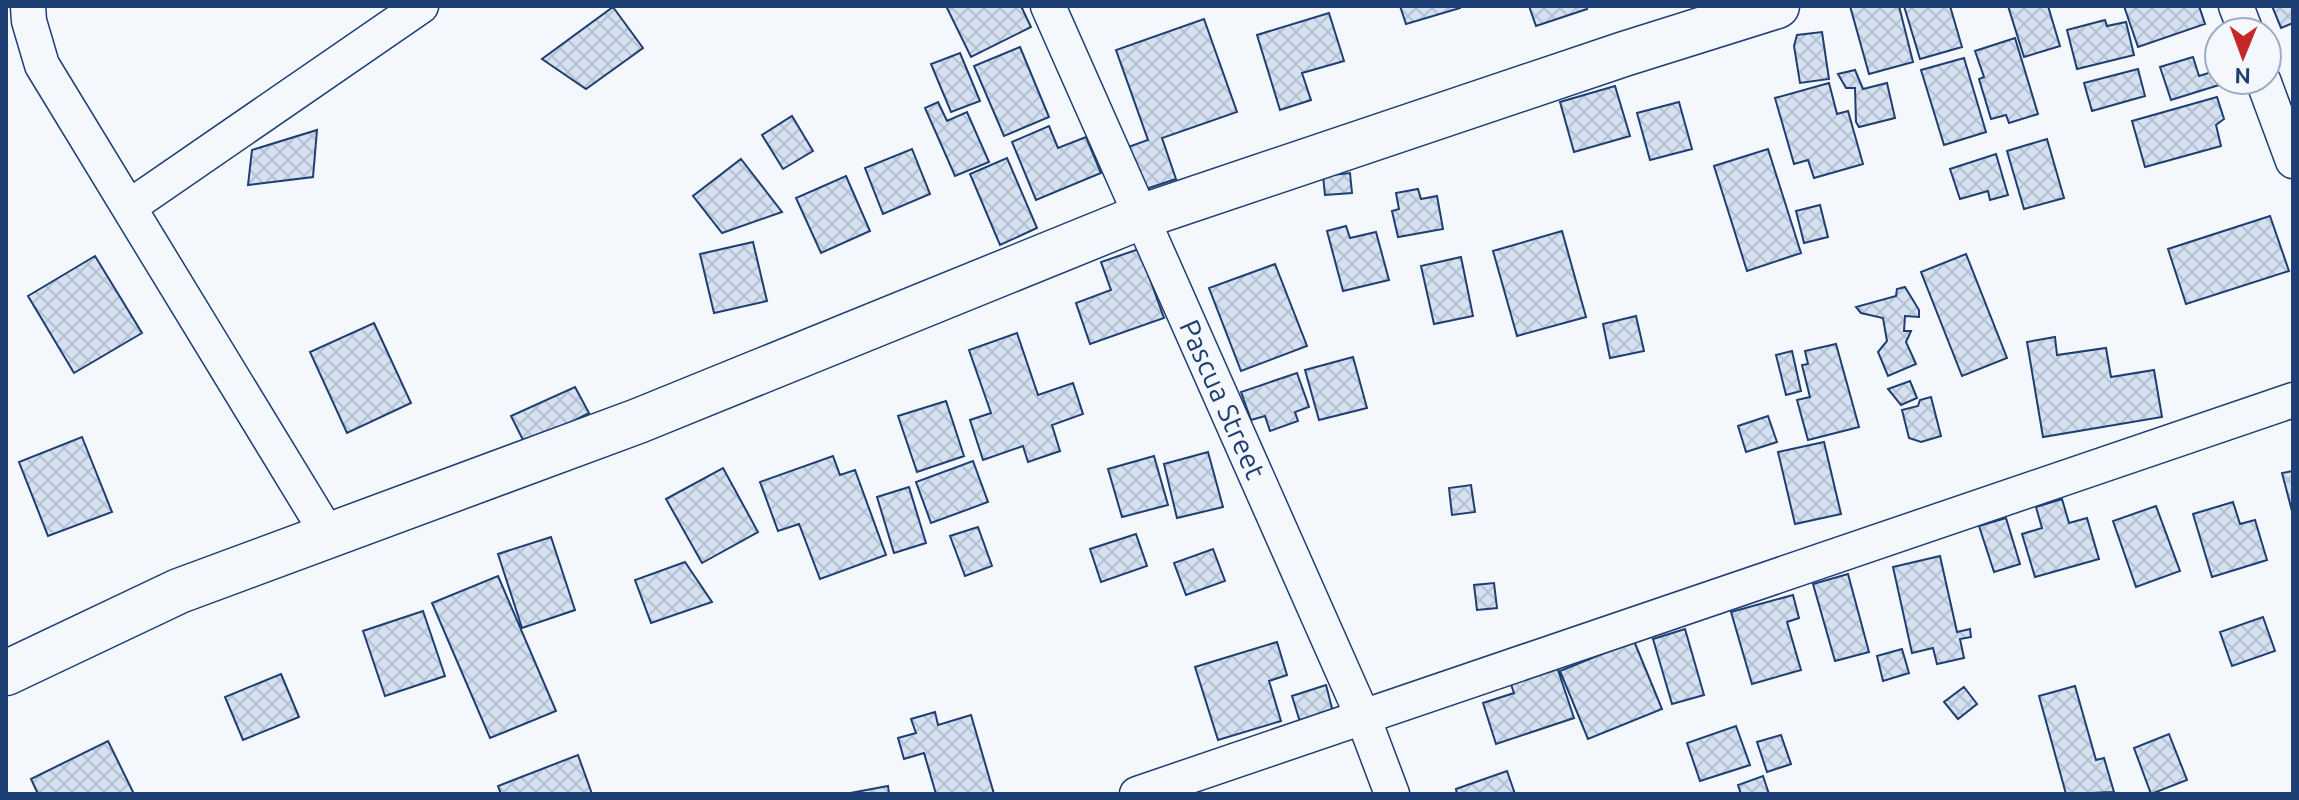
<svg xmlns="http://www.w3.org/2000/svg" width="2299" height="800" viewBox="0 0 2299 800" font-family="Ubuntu,sans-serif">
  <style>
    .building { fill: url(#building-cross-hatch); stroke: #1d3f73; stroke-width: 2 }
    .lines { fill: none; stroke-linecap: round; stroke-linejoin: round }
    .street-casing { stroke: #1d3f73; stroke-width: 37 }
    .secondary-casing { stroke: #1d3f73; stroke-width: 47 }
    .street { stroke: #f4f7fb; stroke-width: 34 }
    .secondary { stroke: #f4f7fb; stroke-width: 44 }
    .labels { text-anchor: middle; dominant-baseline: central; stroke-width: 6; stroke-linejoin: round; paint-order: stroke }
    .street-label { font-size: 28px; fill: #1d3f73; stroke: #f4f7fb }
  </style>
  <defs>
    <pattern id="building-cross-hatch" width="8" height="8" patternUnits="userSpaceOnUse" patternTransform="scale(2)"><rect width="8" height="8" fill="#d5e0f0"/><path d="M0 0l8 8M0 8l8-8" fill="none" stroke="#b6c1d1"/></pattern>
  </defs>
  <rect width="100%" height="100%" fill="#f4f7fb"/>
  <path class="building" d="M951 6H1021L1031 27 971 57 947 8Z
    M1400 6H1460V8L1406 24Z
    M1529 6H1586L1587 9 1536 26Z
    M1850 6H1899L1913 62 1869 74Z
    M1904 6H1950L1962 47 1920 59Z
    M2008 6H2048L2060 46 2024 57Z
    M2124 6H2199L2205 24 2138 47Z
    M2272 6H2293V23L2281 28Z
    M613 7 643 48 586 89 542 59Z
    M1329 13 1344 61 1302 73 1311 100 1280 110 1257 35Z
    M1204 19 1237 112 1162 138 1176 179 1143 190 1128 147 1148 140 1116 50Z
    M2105 20 2107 26 2126 22 2134 55 2077 69 2067 30Z
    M1822 32 1829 79 1800 83 1794 46 1797 35Z
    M2015 38 2038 114 2009 123 2006 115 1991 119 1979 79 1984 77 1975 51Z
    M1020 47 1049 117 1004 136 974 66Z
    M960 53 980 101 951 112 931 64Z
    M2193 57 2199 76 2215 71 2219 85 2171 100 2160 67Z
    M1964 58 1986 132 1944 145 1921 70Z
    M2138 69 2145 96 2092 111 2084 83Z
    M1855 70 1863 89 1887 83 1895 118 1859 127 1856 122 1855 88H1846L1838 74Z
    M1829 83 1837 114 1848 111 1863 164 1814 178 1808 160 1794 164 1775 98Z
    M1615 86 1630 136 1574 152 1560 102Z
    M2217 97 2224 119 2216 125 2221 146 2145 167 2132 121Z
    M938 102 947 121 967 112 989 162 955 176 925 108Z
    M1679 102 1692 149 1650 160 1637 113Z
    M792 116 813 151 783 169 762 135Z
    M1049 126 1058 148 1086 137 1101 173 1036 200 1012 142Z
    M317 130 313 177 248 185 252 150Z
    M2047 139 2064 198 2024 209 2007 151Z
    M912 149 930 194 883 214 865 168Z
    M1768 149 1801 253 1747 271 1714 166Z
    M1996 154 2008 195 1990 200 1988 191 1960 199 1950 169Z
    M1007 158 1037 228 1000 245 970 174Z
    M741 159 782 212 722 233 693 196Z
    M1350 173 1352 193 1325 195 1323 176Z
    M846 176 870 231 821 253 796 198Z
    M1418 189 1421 199 1437 196 1443 229 1398 237 1392 211 1399 209 1396 193Z
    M1820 205 1828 237 1804 243 1796 211Z
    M2270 216 2289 271 2186 304 2168 249Z
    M1346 226 1350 238 1376 232 1389 280 1343 291 1327 231Z
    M1562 231 1586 317 1517 336 1493 251Z
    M753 242 767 301 714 313 700 254Z
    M1139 249 1164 318 1090 344 1076 303 1111 290 1101 262Z
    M1966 254 2007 358 1962 376 1921 272Z
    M95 256 142 333 74 373 28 296Z
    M1461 257 1473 316 1434 324 1421 266Z
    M1275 264 1307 346 1241 371 1209 288Z
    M1905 287 1919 310V317L1905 316 1904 331H1911L1906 342 1916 364 1888 376 1878 352 1887 341 1883 318 1861 313 1856 307 1896 296 1897 289Z
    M1636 316 1644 351 1610 358 1603 324Z
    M374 323 411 403 347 433 310 352Z
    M1017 333 1038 395 1073 383 1083 414 1052 425 1060 451 1028 462 1023 446 983 460 970 420 991 413 969 350Z
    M2055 337 2057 355 2106 348 2111 377 2154 370 2162 417 2043 437 2027 342Z
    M1836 344 1859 427 1808 440 1797 400 1810 397 1802 365 1808 364 1805 351Z
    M1792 351 1801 391 1786 395 1776 355Z
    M1353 357 1367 408 1319 420 1305 370Z
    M1297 373 1309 407 1295 412 1298 421 1270 431 1265 416 1251 420 1241 392Z
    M1910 381 1917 398 1901 405 1888 389Z
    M575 387 589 413 526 446 511 416Z
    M1931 397 1941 436 1921 442 1909 438 1902 410 1918 406 1920 400Z
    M946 401 964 456 917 472 898 416Z
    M1768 416 1777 442 1746 452 1738 426Z
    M82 437 112 512 48 536 19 462Z
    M1824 442 1841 514 1795 524 1778 452Z
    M1208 452 1223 507 1177 518 1164 464Z
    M833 456 840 475 855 470 886 555 820 579 799 524 778 531 760 482Z
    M1154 456 1168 505 1122 517 1108 469Z
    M973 461 988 502 931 523 916 482Z
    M723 468 758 532 702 563 666 499Z
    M2293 471V515L2282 473Z
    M1471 485 1475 512 1452 515 1449 488Z
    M909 487 926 543 894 553 877 497Z
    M2062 499 2069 523 2087 518 2099 559 2035 577 2022 534 2042 528 2036 507Z
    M2233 502 2240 524 2255 520 2267 560 2212 577 2193 514Z
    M2156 506 2180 571 2136 587 2113 521Z
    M2006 518 2020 564 1994 572 1979 526Z
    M978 527 992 566 965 576 950 536Z
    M1136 534 1147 566 1101 582 1090 549Z
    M551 537 575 610 522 628 498 554Z
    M1213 549 1225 581 1186 595 1174 563Z
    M1940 556 1957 632 1970 629 1971 637 1960 639 1964 658 1937 664 1933 648 1912 653 1893 567Z
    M685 562 712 602 651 623 635 580Z
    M1848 574 1869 652 1835 661 1813 584Z
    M498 576 556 711 490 738 432 603Z
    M1494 583 1497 608 1477 610 1474 585Z
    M1793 595 1799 618 1787 622 1801 670 1752 684 1731 612Z
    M423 611 445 676 385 696 363 631Z
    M2263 617 2275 651 2232 666 2220 632Z
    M1685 629 1704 695 1672 704 1653 639Z
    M1634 641 1662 709 1588 739 1560 671Z
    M1277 642 1287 675 1269 681 1281 721 1218 740 1195 667Z
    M1902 649 1909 673 1883 681 1877 656Z
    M1554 658 1574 718 1496 744 1483 703 1514 693 1507 673Z
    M281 674 299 717 243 740 225 697Z
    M1326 685 1333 712 1300 722 1292 696Z
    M2075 686 2096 760 2104 758 2114 792 2066 794 2039 696Z
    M1964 687 1977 704 1958 719 1944 702Z
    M935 712 938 725 971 715 994 794H936L924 753 904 759 898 738 916 733 911 719Z
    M1736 726 1750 765 1700 781 1687 743Z
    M2169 734 2187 780 2151 794 2134 748Z
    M1781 735 1791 764 1767 772 1757 742Z
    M108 741 134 794H38L31 779Z
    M578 755 592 794H501L498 786Z
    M1507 771 1515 794H1457L1456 789Z
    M1763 776 1769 794H1741L1738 785Z
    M888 786 889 794H845Z"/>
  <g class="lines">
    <g class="street-casing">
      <path id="street" d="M28 6 29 21 42 65 329 536
        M1048 6 1363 717 1392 794
        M2236 6 2246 32
        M2263 80 2293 161
        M129 207 421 6
        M1137 794 2293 400"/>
    </g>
    <g class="secondary-casing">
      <path id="secondary" d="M6 673 179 591 638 421 1143 216 1624 54 1777 6"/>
    </g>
    <use href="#street" class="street"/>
    <use href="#secondary" class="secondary"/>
  </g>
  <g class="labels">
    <g class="street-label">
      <text transform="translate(1223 399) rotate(66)">Pascua Street</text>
    </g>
  </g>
  <rect width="2299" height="800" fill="none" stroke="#1d3f73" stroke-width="16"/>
  <g transform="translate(2243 56) rotate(181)"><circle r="38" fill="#f4f7fb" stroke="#9eadc5" stroke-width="2"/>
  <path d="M0-6L14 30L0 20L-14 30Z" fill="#c62828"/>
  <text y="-12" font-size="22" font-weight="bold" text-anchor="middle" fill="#1d3f73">N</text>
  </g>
</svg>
